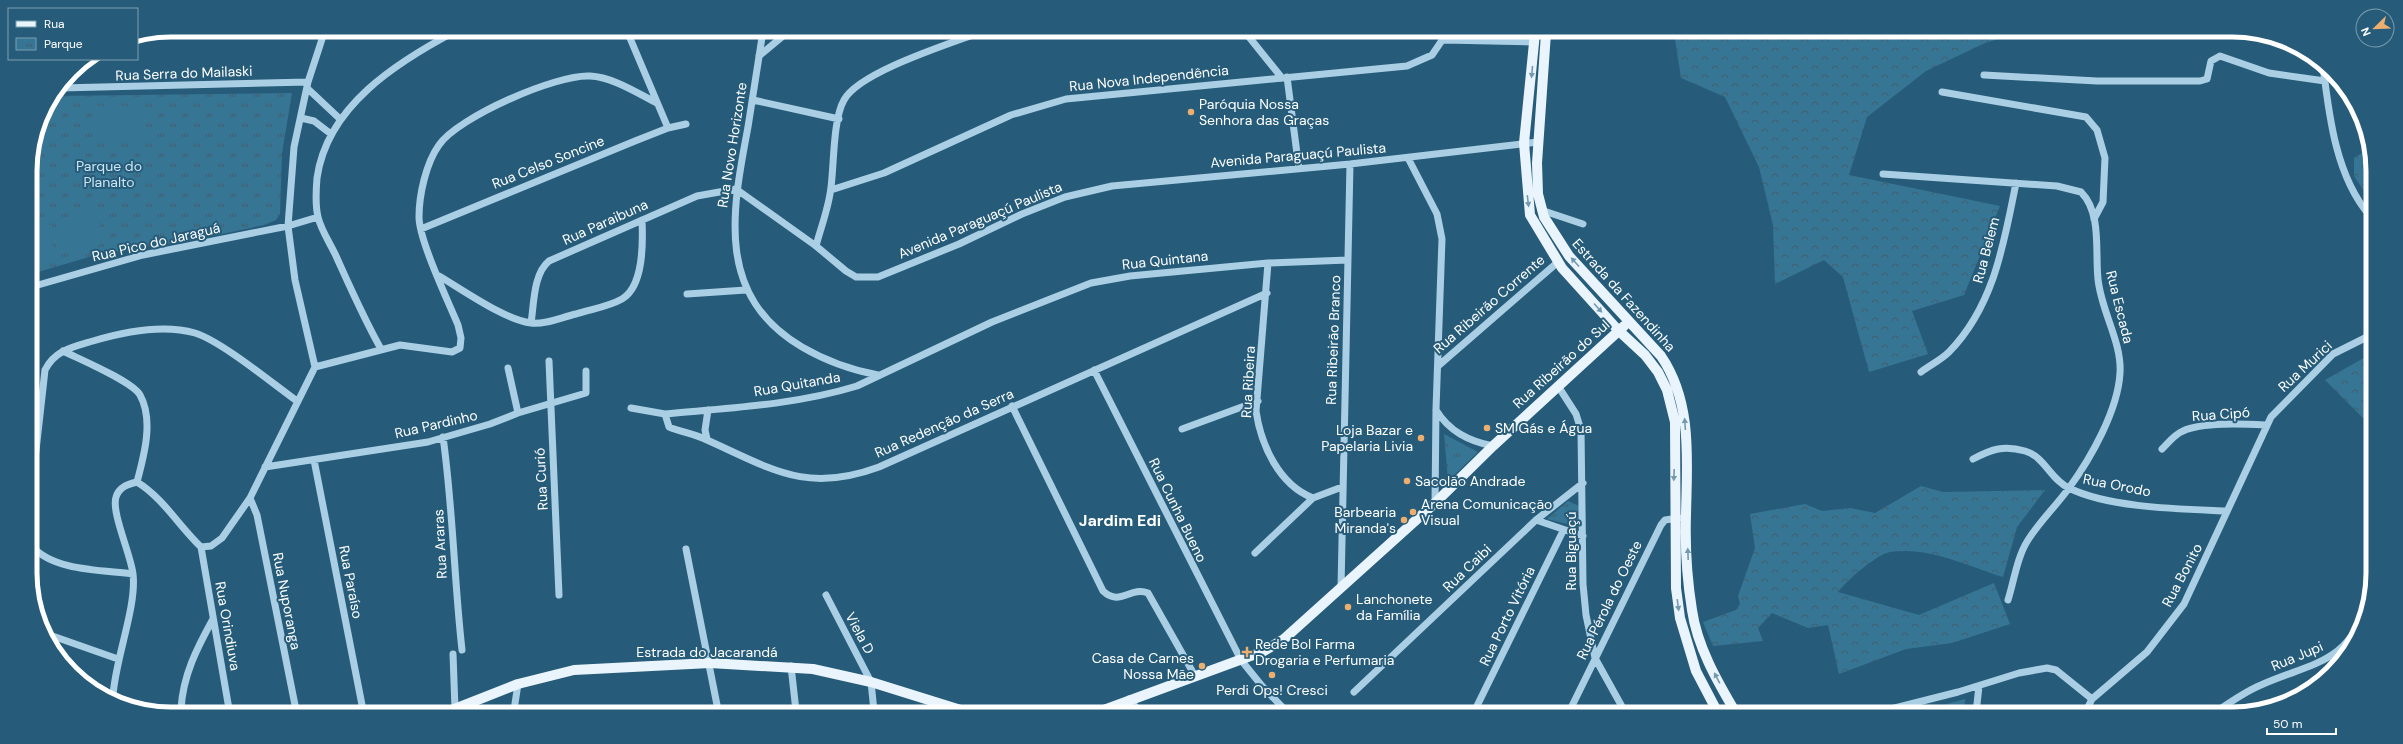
<svg xmlns="http://www.w3.org/2000/svg" width="2403" height="744" viewBox="0 0 2403 744" font-family="'DM Sans',sans-serif">
  <style>
    .forest { fill: url(#forest-crowns) }
    .park { fill: url(#park-tufts) }
    .garden { fill: #377595 }
    .lines { fill: none; stroke-linecap: round; stroke-linejoin: round }
    .minor { stroke: #aacfe4; stroke-width: 7 }
    .major { stroke: #e9f4fc; stroke-width: 10 }
    .oneway { fill: #7499ae }
    .poi-dot { fill: #ecaf70; stroke: #265c7a; stroke-width: 1.5 }
    .labels { text-anchor: middle; dominant-baseline: central; stroke-width: 4; stroke-linejoin: round; paint-order: stroke }
    .street-label { font-size: 14px; fill: #fff; stroke: #265c7a }
    .poi-label { font-size: 14px; fill: #fff; stroke: #265c7a; text-anchor: start }
    .park-label { font-size: 14px; fill: #cce6f3; stroke: #265c7a }
    .quarter-label { font-size: 16px; font-weight: bold; fill: #fff; stroke: #265c7a }
    .rim { fill: none; stroke: #fff; stroke-width: 5 }
  </style>
  <defs>
    <pattern id="forest-crowns" width="20" height="18" patternUnits="userSpaceOnUse"><rect width="20" height="18" fill="#377595"/><path d="M2 6a3 3 0 1 1 6 0M12 15a3 3 0 1 1 6 0" fill="none" stroke="#435e6d"/></pattern>
    <pattern id="park-tufts" width="24" height="20" patternUnits="userSpaceOnUse"><rect width="24" height="20" fill="#377595"/><path d="M3 7l-1-3M5 7V3M7 7l1-3M15 17l-1-3M17 17v-4M19 17l1-3" fill="none" stroke="#435e6d"/></pattern>
  </defs>
  <rect width="100%" height="100%" fill="#265c7a"/>
  <path class="forest" d="M1674 33 2015 34 1985 43 1926 71 1867 117 1849 175 2000 206 1964 295 1912 311 1928 354 1869 372 1843 277 1824 260 1775 284 1773 225 1759 167 1725 97 1681 78Z
    M2370 148V200L2354 176V158Z
    M2369 355V419H2364L2325 380Z
    M1921 486 1943 492 2045 490 2017 527 2003 577C1968 566 1928 546 1890 552 1877 554 1846 581 1838 592L1919 615 1994 583 2010 624 1952 643 1906 649 1839 674 1828 625 1808 628 1772 613 1758 628 1763 641 1713 646 1703 622 1736 610 1740 604 1738 596 1755 548 1750 514 1805 504 1822 511 1850 508 1875 513Z
    M1965 699 1964 713H1914Z"/>
  <path class="park" d="M292 93 282 153 280 214 276 220 264 225 198 239 96 255 31 274 30 162 41 117 55 96Z
    M1444 434 1478 452 1448 481Z
    M1568 501 1579 506V527L1547 519Z"/>
  <path class="garden" d="M96 106H145V141L96 140Z
    M85 208 94 211 104 238 101 244C88 249 69 252 57 242L61 220Z
    M32 225H52L53 258 32 257Z"/>
  <g class="lines">
    <path class="minor" d="M627 31 668 128
      M763 31C758 63 753 95 748 127 732 211 715 296 802 347 826 361 851 370 878 375
      M1245 32 1282 78
      M1444 40 1535 42
      M759 56 789 31
      M2323 66C2329 116 2336 177 2370 216
      M1984 75 2097 81H2200L2207 79 2211 61 2220 56 2269 73 2325 81
      M1287 77 1299 169
      M60 88 308 82
      M307 88 340 119
      M1942 92 2086 117 2097 130 2105 158 2103 202 2094 219
      M753 100 839 119
      M301 118 314 121 331 134
      M1408 158 1437 214 1442 239 1436 409 1435 503
      M1883 174 2057 186 2081 192C2102 213 2095 252 2098 279 2101 311 2122 342 2120 373 2118 410 2091 458 2069 488 2056 506 2040 521 2028 540 2017 557 2014 581 2008 600
      M736 189 816 246 846 271 856 277H878L959 244 1022 214 1065 197 1112 186 1350 164 1538 142
      M831 190 884 173 1011 115 1066 99 1407 66 1432 55 1447 33
      M1541 210 1583 224
      M421 229 635 141 668 128 686 124
      M816 246C821 227 829 207 831 187 834 165 833 119 844 100 859 72 949 44 981 32
      M1268 263 1256 411C1261 445 1279 485 1313 498L1342 487
      M439 276C463 290 505 320 531 323 545 325 562 317 576 314 591 309 608 307 622 299 644 286 643 242 642 220
      M31 287 143 255 288 226 318 217
      M687 294 746 290
      M531 323C534 305 533 274 549 261L697 196 736 189
      M381 349C364 319 350 287 336 256 330 243 321 230 318 217 315 205 316 190 317 178 327 106 397 62 456 31
      M63 351C79 359 132 381 140 395 154 420 144 456 137 482
      M549 361 559 595
      M1438 366 1558 262
      M315 367 400 345 452 352 460 348 461 338 458 325C448 301 419 240 419 217 419 195 426 163 439 145 458 117 557 74 590 76 613 77 637 93 657 103
      M508 368 518 413
      M1094 370 1241 660 1262 686 1287 712
      M1921 372C1930 365 1941 360 1949 352 1994 306 2004 243 2016 183
      M1558 386 1576 414 1581 430 1583 584 1586 615 1595 658 1625 712
      M1012 406 1103 591C1120 607 1130 586 1148 593L1195 676
      M631 408 665 414 669 427C681 432 695 434 707 440 772 469 806 494 879 467L1267 293
      M1436 410C1449 431 1468 441 1493 446
      M665 414C729 408 795 405 857 386L992 322 1091 283 1130 276 1268 263 1348 260
      M1182 429 1258 401
      M443 437C453 508 454 579 462 650
      M707 439 705 430 708 410
      M2162 449C2168 443 2175 434 2183 431 2202 422 2244 424 2266 425
      M1973 459C1992 449 2004 445 2025 451 2044 456 2051 480 2069 488 2109 508 2180 509 2226 511
      M314 460 363 710
      M265 467 428 442 490 424 518 413 586 393V371
      M32 486 45 370C55 350 73 347 93 341 123 332 163 324 195 333 221 341 272 383 297 401
      M250 498 257 515 296 710
      M1536 520 1583 536
      M32 546C53 571 102 570 133 574
      M201 547 229 709
      M686 549 718 710
      M1255 553 1313 498
      M1341 588 1350 164
      M826 595 871 682 874 711
      M44 633 118 659
      M453 654 455 709
      M791 666 796 711
      M1354 692 1536 520 1583 483
      M113 696C115 660 137 606 133 574 131 555 111 512 116 497 119 487 128 484 137 482 163 498 179 526 201 547L211 546 222 538 250 498 315 367 295 280 288 226 294 147 308 82 325 30
      M1129 699 1139 711
      M181 709C183 675 197 648 213 619
      M514 710 518 684
      M1474 712 1563 531
      M1569 712 1661 525 1665 520 1679 518
      M1875 713 1958 692 2019 673 2047 668 2056 670 2092 699
      M1976 713 1979 686
      M2085 713 2092 699 2147 652 2184 604 2271 417 2333 354 2369 336
      M2213 714C2229 703 2244 692 2261 685 2313 662 2349 664 2368 601"/>
    <path class="major" d="M1535 33 1524 143 1530 215 1562 268 1618 330 1645 355 1658 372 1667 390 1675 422 1676 588 1680 618 1696 671 1718 713
      M1546 33 1537 163 1538 194 1544 217 1569 256 1661 356C1693 403 1687 461 1686 515 1685 546 1687 579 1692 610 1697 646 1717 681 1736 713
      M452 710 518 684 574 670 710 663 813 669 871 682 964 711
      M1101 711 1264 651 1284 639 1435 503 1493 446 1624 326"/>
  </g>
  <defs><path id="oneway-solid" d="M-6-.8H1V-3.2L6.5 0L1 3.2V.8H-6Z"/></defs>
  <g class="oneway">
    <use href="#oneway-solid" transform="translate(1532 72) rotate(95)"/>
    <use href="#oneway-solid" transform="translate(1528 201) rotate(83)"/>
    <use href="#oneway-solid" transform="translate(1575 262) rotate(-132)"/>
    <use href="#oneway-solid" transform="translate(1598 308) rotate(48)"/>
    <use href="#oneway-solid" transform="translate(1685 424) rotate(-94)"/>
    <use href="#oneway-solid" transform="translate(1674 475) rotate(92)"/>
    <use href="#oneway-solid" transform="translate(1688 554) rotate(-92)"/>
    <use href="#oneway-solid" transform="translate(1678 605) rotate(82)"/>
    <use href="#oneway-solid" transform="translate(1717 678) rotate(-118)"/>
  </g>
  <g class="poi-dot">
    <circle cx="1191" cy="112" r="4"/>
    <circle cx="1487" cy="428" r="4"/>
    <circle cx="1421" cy="438" r="4"/>
    <circle cx="1407" cy="481" r="4"/>
    <circle cx="1413" cy="512" r="4"/>
    <circle cx="1404" cy="520" r="4"/>
    <circle cx="1348" cy="607" r="4"/>
    <path d="M1245 646h4v4h4v4h-4v4h-4v-4h-4v-4h4z"/>
    <circle cx="1202" cy="666" r="4"/>
    <circle cx="1272" cy="675" r="4"/>
  </g>
  <g class="labels">
    <g class="street-label">
      <text transform="translate(184 73) rotate(-2)">Rua Serra do Mailaski</text>
      <text transform="translate(1149 78) rotate(-6)">Rua Nova Independência</text>
      <text transform="translate(732 145) rotate(-81)">Rua Novo Horizonte</text>
      <text transform="translate(1298 155) rotate(-5)">Avenida Paraguaçú Paulista</text>
      <text transform="translate(548 162) rotate(-22)">Rua Celso Soncine</text>
      <text transform="translate(980 220) rotate(-23)">Avenida Paraguaçú Paulista</text>
      <text transform="translate(605 222) rotate(-24)">Rua Paraibuna</text>
      <text transform="translate(156 242) rotate(-13)">Rua Pico do Jaraguá</text>
      <text transform="translate(1986 250) rotate(-75)">Rua Belem</text>
      <text transform="translate(1165 260) rotate(-6)">Rua Quintana</text>
      <text transform="translate(1624 295) rotate(48)">Estrada da Fazendinha</text>
      <text transform="translate(1489 304) rotate(-41)">Rua Ribeirão Corrente</text>
      <text transform="translate(2120 307) rotate(76)">Rua Escada</text>
      <text transform="translate(1333 340) rotate(-88)">Rua Ribeirão Branco</text>
      <text transform="translate(1561 364) rotate(-42)">Rua Ribeirão do Sul</text>
      <text transform="translate(2305 366) rotate(-43)">Rua Murici</text>
      <text transform="translate(1248 382) rotate(-87)">Rua Ribeira</text>
      <text transform="translate(797 384) rotate(-10)">Rua Quitanda</text>
      <text transform="translate(2221 414) rotate(-4)">Rua Cipó</text>
      <text transform="translate(944 423) rotate(-24)">Rua Redenção da Serra</text>
      <text transform="translate(436 424) rotate(-13)">Rua Pardinho</text>
      <text transform="translate(541 479) rotate(-93)">Rua Curió</text>
      <text transform="translate(2117 485) rotate(11)">Rua Orodo</text>
      <text transform="translate(1178 510) rotate(64)">Rua Cunha Bueno</text>
      <text transform="translate(440 544) rotate(-93)">Rua Araras</text>
      <text transform="translate(1571 551) rotate(-90)">Rua Biguaçú</text>
      <text transform="translate(1467 568) rotate(-44)">Rua Caibi</text>
      <text transform="translate(2182 575) rotate(-62)">Rua Bonito</text>
      <text transform="translate(351 582) rotate(79)">Rua Paraíso</text>
      <text transform="translate(1609 600) rotate(-64)">Rua Pérola do Oeste</text>
      <text transform="translate(287 601) rotate(79)">Rua Nuporanga</text>
      <text transform="translate(1507 616) rotate(-64)">Rua Porto Vitória</text>
      <text transform="translate(228 626) rotate(80)">Rua Orindiuva</text>
      <text transform="translate(860 633) rotate(62)">Viela D</text>
      <text x="707" y="652">Estrada do Jacarandá</text>
      <text transform="translate(2297 656) rotate(-23)">Rua Jupi</text>
    </g>
    <g class="poi-label">
      <text x="1199" y="104">Paróquia Nossa<tspan x="1199" dy="16">Senhora das Graças</tspan></text>
      <text x="1495" y="428">SM Gás e Água</text>
      <text x="1413" y="430" text-anchor="end">Loja Bazar e<tspan x="1413" dy="16">Papelaria Livia</tspan></text>
      <text x="1415" y="481">Sacolão Andrade</text>
      <text x="1421" y="504">Arena Comunicação<tspan x="1421" dy="16">Visual</tspan></text>
      <text x="1396" y="512" text-anchor="end">Barbearia<tspan x="1396" dy="16">Miranda's</tspan></text>
      <text x="1356" y="599">Lanchonete<tspan x="1356" dy="16">da Família</tspan></text>
      <text x="1255" y="644">Rede Bol Farma<tspan x="1255" dy="16">Drogaria e Perfumaria</tspan></text>
      <text x="1194" y="658" text-anchor="end">Casa de Carnes<tspan x="1194" dy="16">Nossa Mãe</tspan></text>
      <text x="1272" y="690" text-anchor="middle">Perdi Ops! Cresci</text>
    </g>
    <g class="park-label">
      <text x="109" y="166">Parque do<tspan x="109" dy="16">Planalto</tspan></text>
    </g>
    <g class="quarter-label">
      <text x="1120" y="520">Jardim Edi</text>
    </g>
  </g>
  <path d="M0 0H2403V744H0ZM171 37H2232A134 134 0 0 1 2366 171V573A134 134 0 0 1 2232 707H171A134 134 0 0 1 37 573V171A134 134 0 0 1 171 37Z" fill="#265c7a" fill-rule="evenodd"/>
  <path class="rim" d="M171 37H2232A134 134 0 0 1 2366 171V573A134 134 0 0 1 2232 707H171A134 134 0 0 1 37 573V171A134 134 0 0 1 171 37Z"/>
  <rect x="8" y="8" width="130" height="52" fill="#265c7a" stroke="#7d9daf"/>
  <rect x="16" y="21" width="20" height="6" fill="#e9f4fc" stroke="#7d9daf"/>
  <text x="44" y="28" font-size="12" fill="#ffffff">Rua</text>
  <rect x="16" y="38" width="20" height="12" fill="url(#park-tufts)" stroke="#7d9daf"/>
  <text x="44" y="48" font-size="12" fill="#ffffff">Parque</text>
  <g transform="translate(2375 28) rotate(247)"><circle r="19" fill="#265c7a" stroke="#7d9daf"/>
  <path d="M0-3L7 15L0 10L-7 15Z" fill="#ecaf70"/>
  <text y="-6" font-size="11" font-weight="bold" text-anchor="middle" fill="#ffffff">N</text>
  </g>
  <path d="M2267 728v6h69v-6" fill="none" stroke="#ffffff" stroke-width="2"/>
  <text x="2273" y="728" font-size="12" fill="#ffffff" stroke="#265c7a" stroke-width="3" paint-order="stroke">50 m</text>
</svg>
